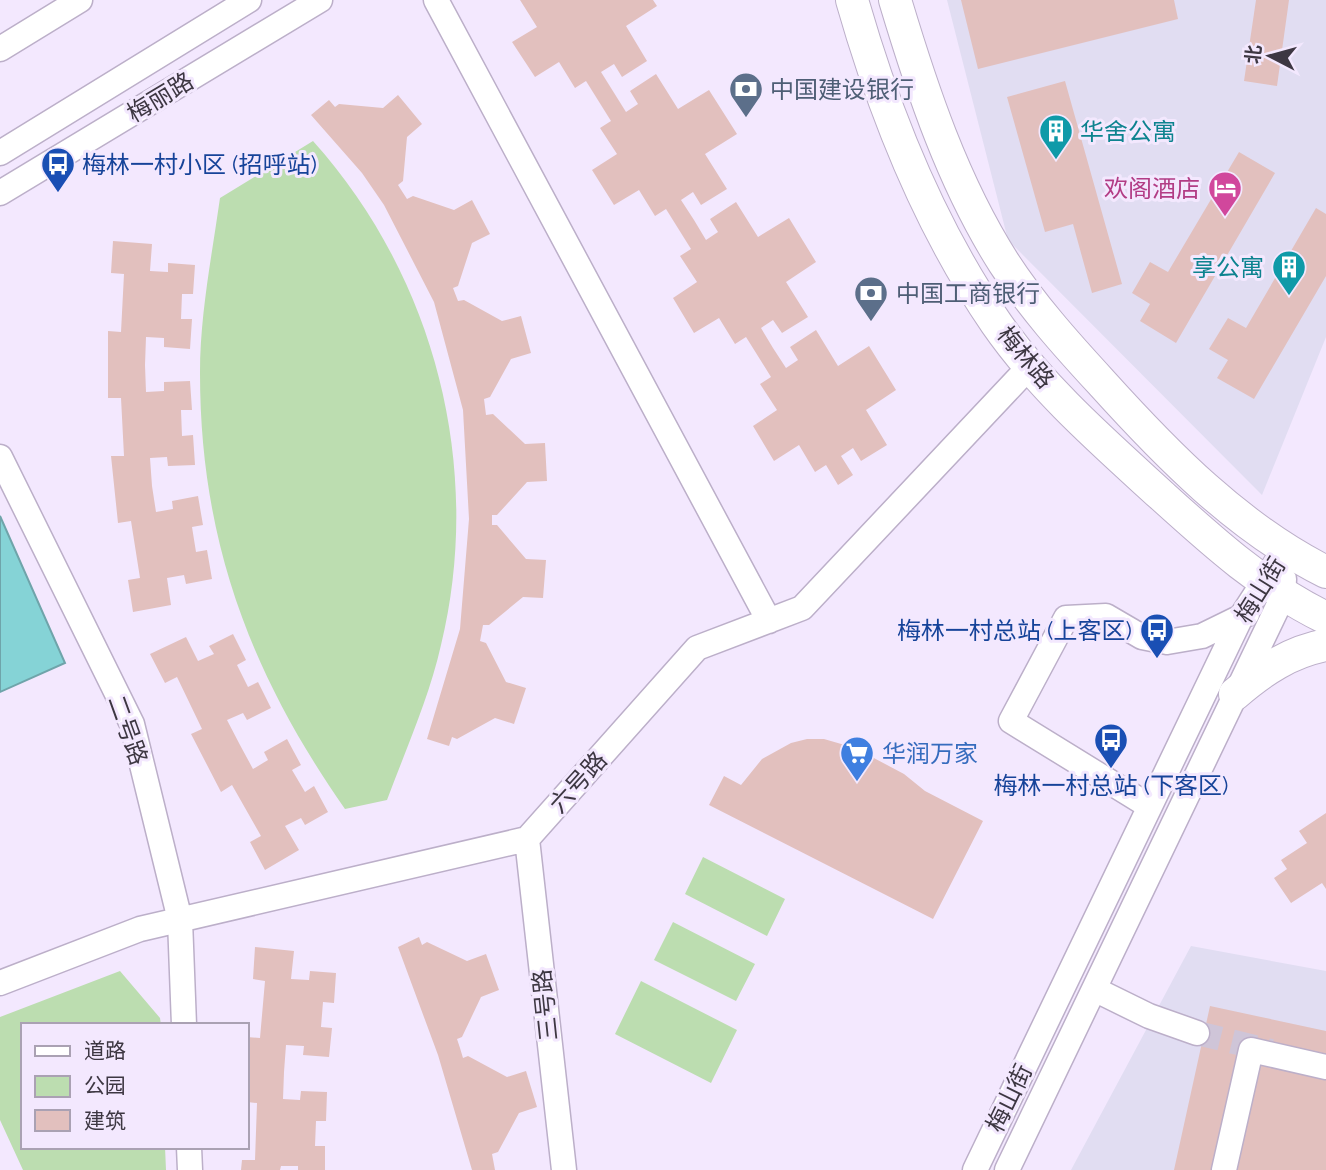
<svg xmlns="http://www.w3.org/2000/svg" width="1326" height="1170" viewBox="0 0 1326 1170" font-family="Raleway,'Noto Sans SC',sans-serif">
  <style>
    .commercial { fill: #e1ddf2 }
    .green { fill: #bcddb0 }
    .water { fill: #85d3d6; stroke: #6fa4aa; stroke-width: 2 }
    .building { fill: #e2c0be }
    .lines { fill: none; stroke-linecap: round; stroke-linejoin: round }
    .minor-tunnel { stroke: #cfc5d8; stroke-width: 24; stroke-dasharray: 24 12; stroke-linecap: butt }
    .minor-casing { stroke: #bcafc9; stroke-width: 27 }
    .major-casing { stroke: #bcafc9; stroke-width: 34 }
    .minor { stroke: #fff; stroke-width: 24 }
    .major { stroke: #fff; stroke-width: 32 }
    .labels { text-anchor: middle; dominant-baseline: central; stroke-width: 6; stroke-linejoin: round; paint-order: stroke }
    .service-label { font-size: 24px; fill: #4e5e75; stroke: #f3e8fe; text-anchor: start }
    .street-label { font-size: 24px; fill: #3d3742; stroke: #f3e8fe }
    .culture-label { font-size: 24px; fill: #0d838f; stroke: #f3e8fe; text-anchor: start }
    .transit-label { font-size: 24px; fill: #164399; stroke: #f3e8fe; text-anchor: start }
    .hotel-label { font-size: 24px; fill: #b23c85; stroke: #f3e8fe; text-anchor: end }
    .shop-label { font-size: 24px; fill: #366cbe; stroke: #f3e8fe; text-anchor: start }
  </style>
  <rect width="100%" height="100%" fill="#f3e8fe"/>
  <path class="commercial" d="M947 0H1326V337L1262 495 1008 240Z
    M1191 946 1326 971V1170H1071Z"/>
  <path class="green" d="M313 141C435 277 484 467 441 645 429 698 406 749 387 800L345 809C250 673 200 540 200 373 200 314 212 255 220 198Z
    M703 857 785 899 767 936 685 894Z
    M673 922 755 964 736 1001 654 960Z
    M120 971 160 1018 161 1025H23V1147H165L166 1170H23L0 1120V1017Z
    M641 981 737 1030 711 1083 615 1034Z"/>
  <path class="water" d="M0 516 65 663 0 692Z"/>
  <path class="building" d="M520 0H653L657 6 626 26 647 61 622 77 614 64 601 72 626 112 638 104 630 91 656 74 678 109 709 90 737 134 705 154 727 189 701 205 693 192 681 200 694 220 706 240 718 232 710 219 736 202 758 237 789 218 816 262 786 282 808 317 782 333 773 320 761 328 773 348 786 368 798 360 790 347 816 330 838 366 869 346 896 390 866 410 887 445 861 461 853 448 841 456 853 475 838 485 826 465 815 472 799 445 774 461 753 426 777 410 760 384 771 377 746 337 735 344 719 318 694 333 673 298 697 282 680 256 691 249 666 209 655 216 639 190 614 205 592 170 617 154 600 128 611 121 586 81 575 88 559 62 535 77 512 42 537 27Z
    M961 0H1174L1178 19 978 69Z
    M1256 0H1289L1277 86 1244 81Z
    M1065 81 1122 284 1092 293 1073 224 1045 232 1007 97Z
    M398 95 422 124 407 137 403 181 398 185 407 199 413 196 454 210 472 200 490 234 472 243 458 286 453 288 458 301 464 300 502 321 521 316 531 353 511 359 490 397 484 399 486 415 493 414 525 444 545 443 547 481 527 482 497 515H492V525H497L526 559 546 560 543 598 523 597 489 625H483L480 641 486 643 506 682 526 688 514 724 495 718 457 739 452 737 449 746 427 739 460 629 469 519 463 410 434 302 384 205 362 173 311 115 329 100 335 107 339 104 383 108Z
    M1239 152 1275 173 1176 343 1140 321 1150 304 1132 293 1150 262 1168 272Z
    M1316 208 1326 214V276L1254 399 1217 378 1228 360 1209 349 1228 318 1246 328Z
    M113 241 152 244 150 271 168 272V263L195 265 193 294H182L181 319H192L190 349 164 347V338L146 337 145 365 146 392 164 391V382L190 381 192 410H181L182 436 193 435 195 465 168 466 167 457 150 458 152 486 156 512 173 509 172 501 198 496 203 525 192 527 196 552 207 550 212 579 186 584 184 575 167 578 171 605 133 612 128 580 140 578 131 521 118 523 111 456H124L121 398H108V331L121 332 124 274 111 273Z
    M233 634 246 660 237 665 248 687 258 682 271 708 247 720 243 713 227 720 240 745 253 769 268 760 264 752 287 739 301 765 292 770 305 792 314 786 328 812 305 825 301 818 285 826 299 850 265 870 250 842 261 836 232 785 221 792 191 734 202 729 177 677 165 683 150 654 186 637 198 661 214 654 209 646Z
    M807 739H824L855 748 904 774 925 791 983 821 933 919 709 805 724 776 741 785 762 759 791 743Z
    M1326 813V889L1322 883 1291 903 1274 878 1287 869 1281 860 1307 843 1299 831Z
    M419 937 422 945 427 942 467 961 486 954 499 990 481 997 462 1037 457 1039 460 1048 463 1058 468 1056 507 1077 526 1071 537 1107 519 1113 498 1152 492 1154 495 1170H472L438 1055 398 947Z
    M255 947 294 951 291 979 309 980 310 971 336 973 334 1003 323 1002 321 1027 332 1028 329 1057 303 1055 304 1046 286 1045 284 1072 283 1099 300 1100 301 1091 327 1092 326 1121H316L315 1146H325V1170H298V1166H281L280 1170H241L242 1160H255L257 1103 247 1102V1037L260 1038 265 981 253 979Z
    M1210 1006 1326 1031V1170H1174Z"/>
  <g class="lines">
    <path class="minor-tunnel" d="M1197 1033 1271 1051"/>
    <g class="minor-casing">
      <path id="minor" d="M436 0 769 621
        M0 49 80 0
        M0 153 249 0
        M0 193 320 0
        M0 457 132 724 180 920 184 1025
        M1149 806 1011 721 1066 618 1106 616 1142 637 1167 642 1202 636 1247 614
        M527 839 564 1170
        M0 983 140 929 527 839 697 648 802 608 1031 365
        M1094 989 1149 1016 1197 1033
        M189 1147 190 1170
        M975 1170 1241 617 1285 549
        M1007 1170 1283 596 1284 579
        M1224 1170 1251 1050 1326 1067"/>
    </g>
    <g class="major-casing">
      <path id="major" d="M852 0C884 112 930 227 996 323 1041 388 1103 442 1161 495 1214 543 1261 586 1326 618
        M895 0C922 90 953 183 1004 263 1032 306 1066 344 1101 382 1166 454 1238 528 1326 572
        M1235 694C1263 670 1290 652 1326 645"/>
    </g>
    <use href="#minor" class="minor"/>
    <use href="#major" class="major"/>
  </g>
  <defs>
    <g id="bank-pin" transform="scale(1.75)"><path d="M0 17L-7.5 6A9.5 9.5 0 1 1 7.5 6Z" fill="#5c6f8a" stroke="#f3e8fe"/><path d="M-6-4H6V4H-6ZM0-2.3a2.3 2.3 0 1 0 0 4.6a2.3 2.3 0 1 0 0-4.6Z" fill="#fff"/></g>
    <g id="building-pin" transform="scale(1.75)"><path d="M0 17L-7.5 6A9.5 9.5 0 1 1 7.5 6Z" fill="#0f9aa8" stroke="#f3e8fe"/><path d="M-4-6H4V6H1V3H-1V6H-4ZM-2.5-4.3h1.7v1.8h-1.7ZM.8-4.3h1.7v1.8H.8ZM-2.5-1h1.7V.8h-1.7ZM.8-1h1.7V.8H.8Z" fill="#fff"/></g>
    <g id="bus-pin" transform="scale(1.75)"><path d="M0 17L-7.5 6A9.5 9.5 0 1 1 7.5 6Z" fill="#1a4fb4" stroke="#f3e8fe"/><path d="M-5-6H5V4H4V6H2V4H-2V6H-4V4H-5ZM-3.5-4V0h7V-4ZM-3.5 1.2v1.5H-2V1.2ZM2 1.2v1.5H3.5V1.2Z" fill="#fff"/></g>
    <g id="hotel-pin" transform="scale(1.75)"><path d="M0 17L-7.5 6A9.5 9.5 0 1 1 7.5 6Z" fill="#d1479c" stroke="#f3e8fe"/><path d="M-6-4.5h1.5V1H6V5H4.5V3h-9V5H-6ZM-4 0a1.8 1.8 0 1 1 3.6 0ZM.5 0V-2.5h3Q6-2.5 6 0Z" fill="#fff"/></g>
    <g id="supermarket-pin" transform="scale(1.75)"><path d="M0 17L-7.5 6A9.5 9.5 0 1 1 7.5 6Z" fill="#3f7fe0" stroke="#f3e8fe"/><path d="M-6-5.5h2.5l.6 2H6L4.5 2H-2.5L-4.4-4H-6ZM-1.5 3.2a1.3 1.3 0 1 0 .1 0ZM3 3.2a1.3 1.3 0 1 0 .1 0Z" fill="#fff"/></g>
  </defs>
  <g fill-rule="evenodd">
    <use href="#bank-pin" x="746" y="89"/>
    <use href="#building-pin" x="1056" y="131"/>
    <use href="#bus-pin" x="58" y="164"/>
    <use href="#hotel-pin" x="1225" y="188"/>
    <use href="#building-pin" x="1289" y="267"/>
    <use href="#bank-pin" x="871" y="293"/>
    <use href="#bus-pin" x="1157" y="630"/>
    <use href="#bus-pin" x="1111" y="740"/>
    <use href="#supermarket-pin" x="857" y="753"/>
  </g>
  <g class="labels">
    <g class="service-label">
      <text x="770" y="89">中国建设银行</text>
      <text x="896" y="293">中国工商银行</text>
    </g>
    <g class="street-label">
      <text transform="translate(160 97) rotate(-31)">梅丽路</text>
      <text transform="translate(1026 357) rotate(50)">梅林路</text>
      <text transform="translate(1260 590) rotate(-58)">梅山街</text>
      <text transform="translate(128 730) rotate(70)">二号路</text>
      <text transform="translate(578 782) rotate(-48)">六号路</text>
      <text transform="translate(545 1005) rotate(-96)">三号路</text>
      <text transform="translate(1009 1098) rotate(-64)">梅山街</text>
    </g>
    <g class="culture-label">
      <text x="1080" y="131">华舍公寓</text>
      <text x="1264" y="267" text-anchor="end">享公寓</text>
    </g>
    <g class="transit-label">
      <text x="82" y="164">梅林一村小区 (招呼站)</text>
      <text x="1132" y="630" text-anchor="end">梅林一村总站 (上客区)</text>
      <text x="1111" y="785" text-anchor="middle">梅林一村总站 (下客区)</text>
    </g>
    <g class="hotel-label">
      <text x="1200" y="188">欢阁酒店</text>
    </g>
    <g class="shop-label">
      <text x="882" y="753">华润万家</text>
    </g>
  </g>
  <rect x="21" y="1023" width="228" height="126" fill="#f3e8fe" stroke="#aaa1b3" stroke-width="2"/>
  <rect x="35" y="1046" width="35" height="10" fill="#ffffff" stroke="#aaa1b3" stroke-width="2"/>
  <text x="84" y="1058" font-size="21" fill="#3d3742">道路</text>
  <rect x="35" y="1076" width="35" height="21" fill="#bcddb0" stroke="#aaa1b3" stroke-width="2"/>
  <text x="84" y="1093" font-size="21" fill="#3d3742">公园</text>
  <rect x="35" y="1110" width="35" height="21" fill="#e2c0be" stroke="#aaa1b3" stroke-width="2"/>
  <text x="84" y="1128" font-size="21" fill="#3d3742">建筑</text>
  <g transform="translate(1270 56) rotate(276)" stroke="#f3e8fe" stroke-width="5" paint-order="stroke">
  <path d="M0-5L12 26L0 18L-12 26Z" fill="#3d3742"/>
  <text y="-10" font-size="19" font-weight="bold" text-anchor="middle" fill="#3d3742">北</text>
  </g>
</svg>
